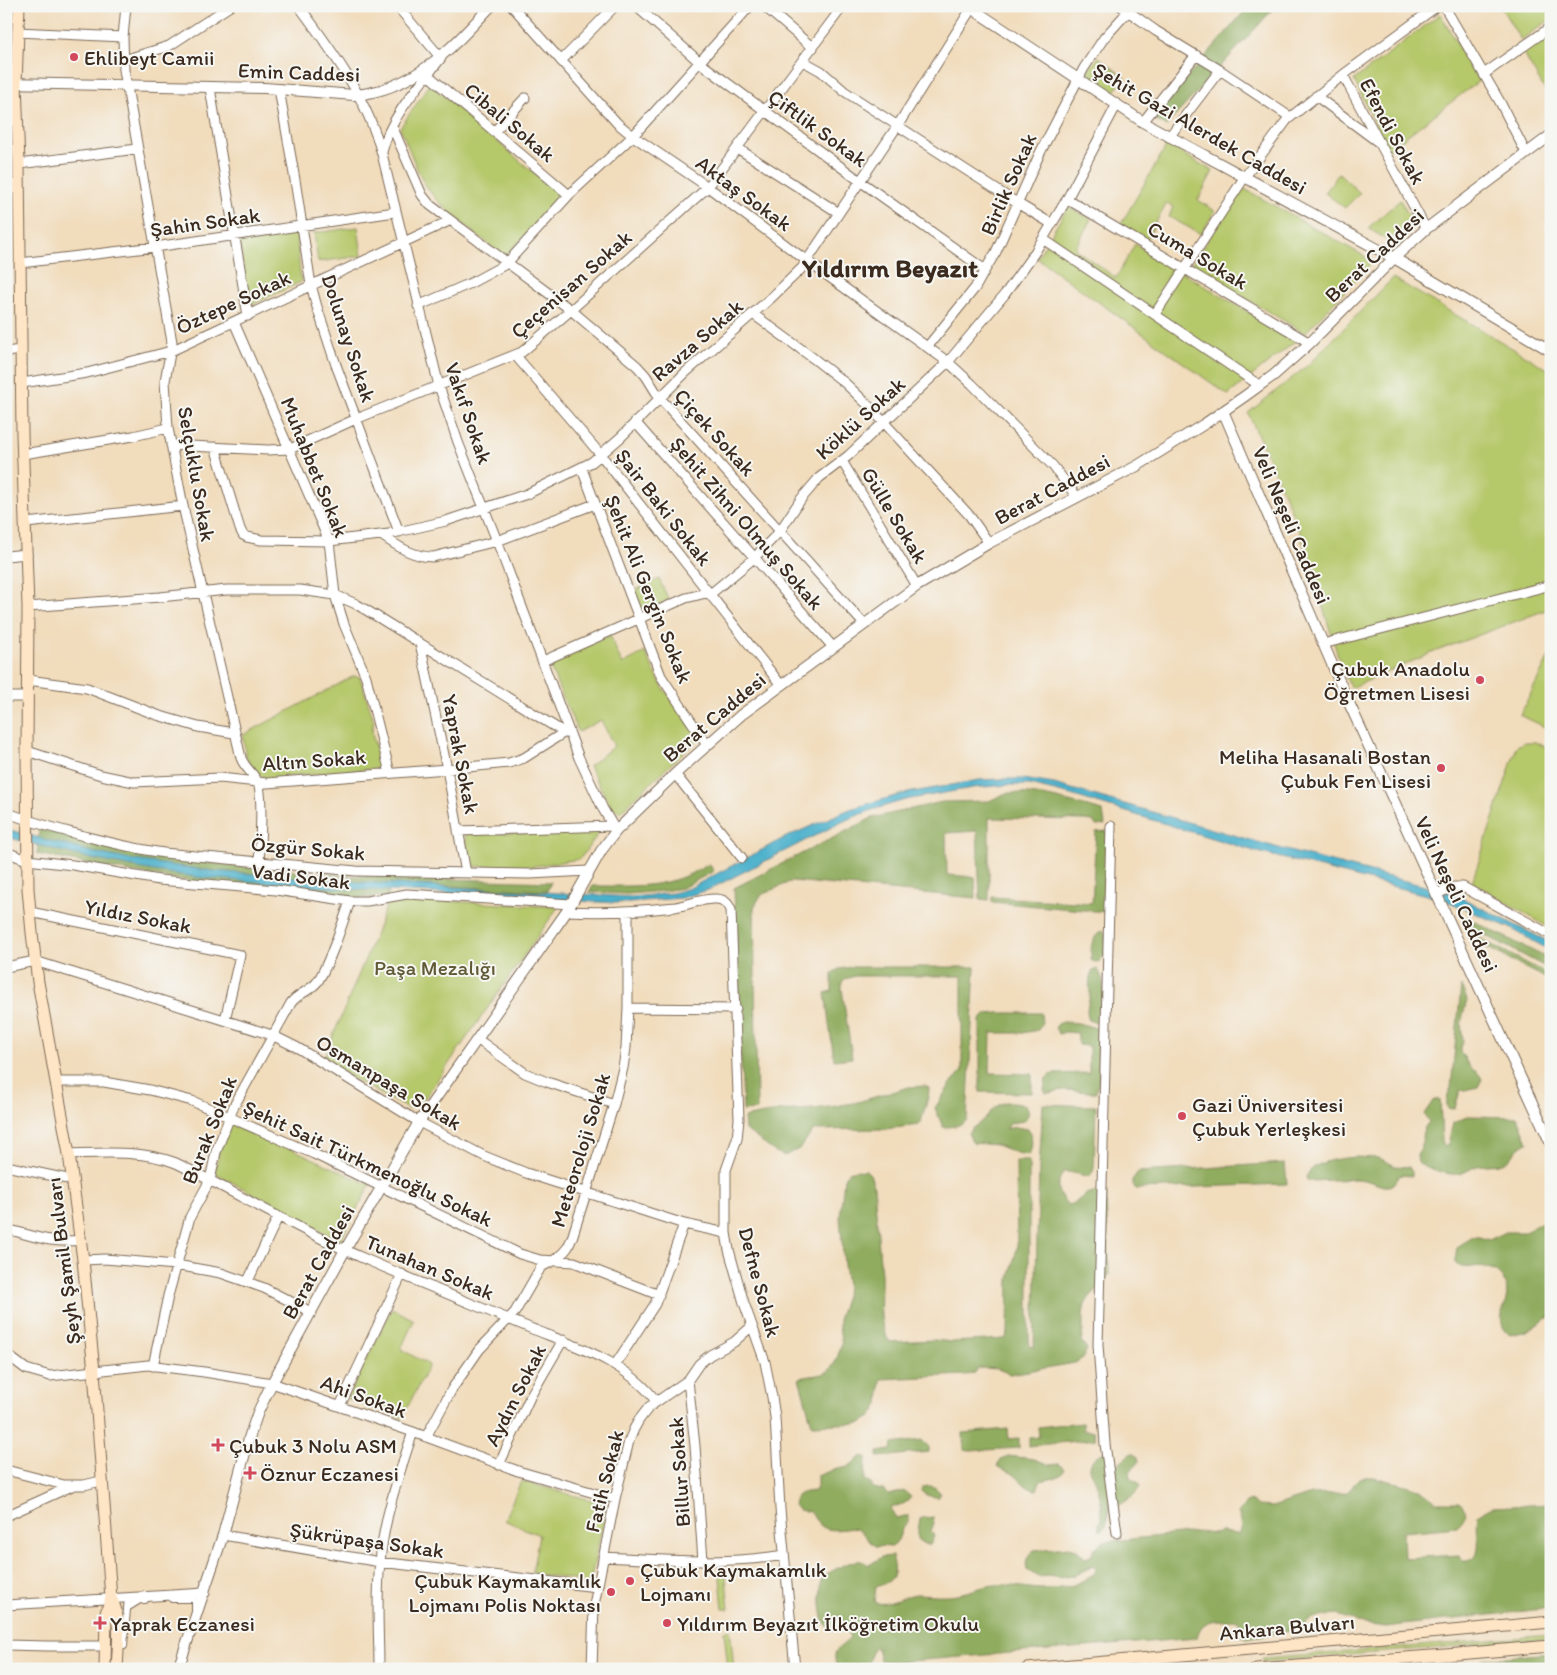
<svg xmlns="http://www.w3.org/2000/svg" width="1557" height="1675" viewBox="0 0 1557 1675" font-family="Itim,sans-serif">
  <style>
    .green { fill: #b5c86b; stroke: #787944 }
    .forest { fill: #90ac5f; stroke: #666b3e }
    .water { fill: #4cb0cb; stroke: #446d74 }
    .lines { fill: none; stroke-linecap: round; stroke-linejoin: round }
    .pedestrian-casing { stroke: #7b6855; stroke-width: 8 }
    .minor-casing { stroke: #7b6855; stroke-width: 11 }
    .tertiary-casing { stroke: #7b6855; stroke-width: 12 }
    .secondary-casing { stroke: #7b6855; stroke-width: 13 }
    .pedestrian { stroke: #fff; stroke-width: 6 }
    .minor { stroke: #fff; stroke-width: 9 }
    .tertiary { stroke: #fff; stroke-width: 10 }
    .secondary { stroke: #fee5c5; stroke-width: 11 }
    .poi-dot { fill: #d1495b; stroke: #f6f6f2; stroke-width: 2 }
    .labels { text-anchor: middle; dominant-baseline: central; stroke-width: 4; stroke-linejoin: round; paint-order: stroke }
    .poi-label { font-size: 21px; fill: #3b2a1e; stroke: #f6f6f2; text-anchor: start }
    .street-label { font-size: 21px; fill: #3b2a1e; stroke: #f6f6f2 }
    .park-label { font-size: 21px; fill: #605935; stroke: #f6f6f2 }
    .district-label { font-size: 26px; font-weight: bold; fill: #3b2a1e; stroke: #f6f6f2 }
  </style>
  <rect width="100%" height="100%" fill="#f6f6f2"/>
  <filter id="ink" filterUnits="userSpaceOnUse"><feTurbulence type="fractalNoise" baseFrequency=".02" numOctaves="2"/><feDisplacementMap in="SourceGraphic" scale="10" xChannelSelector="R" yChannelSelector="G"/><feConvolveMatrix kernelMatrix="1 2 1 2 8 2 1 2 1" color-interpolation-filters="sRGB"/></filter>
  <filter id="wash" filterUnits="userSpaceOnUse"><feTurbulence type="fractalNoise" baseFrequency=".0096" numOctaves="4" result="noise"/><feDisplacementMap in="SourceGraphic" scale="20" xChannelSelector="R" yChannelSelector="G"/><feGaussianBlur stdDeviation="1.12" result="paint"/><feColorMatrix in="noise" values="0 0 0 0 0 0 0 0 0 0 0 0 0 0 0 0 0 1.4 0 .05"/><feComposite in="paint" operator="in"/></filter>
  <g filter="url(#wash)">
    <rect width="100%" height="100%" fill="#f1dcbc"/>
    <path class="green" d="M1500 6H1551V19L1521 40Z
      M1440 14 1479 81 1388 150 1354 80Z
      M1551 34V100L1523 53Z
      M1099 57 1125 78 1114 91 1095 80 1087 71Z
      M430 84 561 196V200L507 254H501C479 236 435 205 423 181 414 164 408 145 400 128Z
      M1167 145 1213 171 1198 200 1215 211 1201 234 1169 217 1173 207 1167 203 1146 240 1121 224Z
      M1339 173 1360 193 1345 208 1325 193Z
      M1243 188 1373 261 1305 333 1190 266Z
      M1400 200 1413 223 1390 242 1368 228Z
      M1068 207 1091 219 1075 249 1116 278 1135 244 1296 341 1228 395 1037 258Z
      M358 227 362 256 318 262 314 233Z
      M296 231 301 282 249 306 239 240Z
      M1393 278 1551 371V608L1434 652 1351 688 1342 669 1299 530 1284 493 1248 413 1307 366Z
      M659 579 669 600 641 613 632 592Z
      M610 635 622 664 645 652 662 686 699 738 620 812 612 809 589 766 614 746 601 720 578 732 548 663Z
      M1551 653V730L1520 715Z
      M354 676 360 677 374 721 372 730 373 738 382 768 265 779C245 764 246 759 243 735Z
      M1525 742H1535L1551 749V929L1472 882 1517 746Z
      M600 831 580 859 521 868 469 866 465 834Z
      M389 898 558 907 420 1105 408 1109 352 1078 323 1060 376 933Z
      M230 1120 370 1185 340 1241 215 1173 219 1151Z
      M392 1308 414 1320 401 1349 429 1365 402 1418 347 1399Z
      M521 1481 602 1503 606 1509 590 1583 532 1573 539 1535 504 1520Z
      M719 1568H725L729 1609H723Z
      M730 1629 734 1669H728L724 1631Z
      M1551 1635V1638L1546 1639 1263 1662 1262 1659Z
      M1228 1661V1664L1169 1669H1139Z"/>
    <path class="forest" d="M1249 6H1276L1166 126 1152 118Z
      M1006 793C1040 792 1071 803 1103 811L1105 825 1096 826 1093 821 1083 820 989 818V900L980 899 977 831 946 833 947 875 975 877 976 898 792 881 761 895 754 907 757 1110 743 1111 734 888 872 818 942 802 989 801Z
      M39 829 135 854 226 865 351 876 551 882 547 891 390 884 388 896 359 898 173 879 114 869 37 854Z
      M1107 831 1106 912 992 902V897L1092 903 1096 832Z
      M709 864 714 871 682 888 663 891 627 894 589 892 593 886C638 886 669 889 709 864Z
      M1473 921 1551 960V970L1472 928Z
      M1102 931 1106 933 1105 954 1099 962H1094L1091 960C1091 948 1090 938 1102 931Z
      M1470 933 1551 976V981L1469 938Z
      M852 967H975L967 1120C960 1126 953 1127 943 1127L935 1108 950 1085 962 1071V976H855L845 979 842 982V989L852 1058 834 1060 825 993 832 991V973L839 969Z
      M1097 969C1108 981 1105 1011 1096 1023L1089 1020C1084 1010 1090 1002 1090 992 1089 984 1089 979 1092 971Z
      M1461 986 1467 1000 1461 1023 1463 1041 1460 1052C1464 1056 1466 1062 1470 1067 1475 1072 1478 1071 1482 1079L1478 1087 1460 1091 1455 1108 1451 1109H1448C1445 1100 1448 1095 1451 1088Z
      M999 1013H1041L1042 1024 1038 1030 1023 1033H991L990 1073 1032 1074V1093L980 1092V1020L986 1014Z
      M1063 1022 1078 1023 1099 1029V1080L1096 1092C1086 1093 1077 1090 1067 1090 1060 1089 1056 1093 1046 1093L1044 1090 1046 1078 1052 1074 1089 1073V1046L1078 1045V1033L1065 1032 1059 1034 1055 1028 1058 1024Z
      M925 1086 929 1088C929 1099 923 1111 921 1123L919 1125 885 1129 814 1130 799 1149 784 1156C768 1150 759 1138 745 1130L744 1118 779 1111 815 1109 854 1103 909 1087Z
      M1440 1099 1442 1140 1444 1146 1448 1144 1453 1123 1469 1116 1518 1117 1528 1143C1513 1146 1516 1157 1505 1162 1496 1166 1486 1164 1477 1166 1471 1168 1465 1173 1459 1174 1449 1176 1426 1168 1418 1163L1417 1154C1427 1143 1419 1140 1424 1129 1425 1127 1427 1124 1429 1122L1424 1114 1433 1101Z
      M1006 1102 1026 1105C1030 1112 1029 1115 1024 1121L1010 1123 1007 1129 1015 1127 1028 1129C1032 1137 1034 1147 1028 1155L1017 1153 997 1145 973 1143 968 1133C972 1127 978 1125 984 1119 992 1111 994 1106 1006 1102Z
      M1043 1104 1096 1106 1094 1167 1093 1172 1089 1176C1079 1176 1072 1171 1063 1172 1055 1188 1056 1191 1068 1205 1079 1203 1080 1196 1089 1193 1094 1191 1100 1192 1106 1192L1109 1274C1104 1286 1089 1294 1085 1305 1081 1316 1085 1329 1081 1341L1087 1349 1083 1358 1075 1363 1010 1374 998 1369 983 1368 978 1369 974 1374 965 1375 881 1379 879 1404 872 1416 861 1423 812 1425 799 1378 823 1374 829 1371 836 1361 842 1344 839 1328V1317L846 1296 847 1285 844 1265 840 1217 844 1179C848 1168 856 1171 866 1170L870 1174 874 1186C876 1215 879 1245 881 1274 882 1296 876 1324 890 1342L934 1340 952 1342 1005 1339 1008 1333 1009 1279 1017 1248 1016 1161H1029V1346L1034 1347 1039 1168Z
      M1355 1157 1379 1158 1395 1166 1409 1167 1412 1172V1176L1400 1175 1393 1184 1389 1186H1383L1365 1180 1356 1179 1311 1181 1307 1180 1306 1177C1314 1160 1338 1159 1355 1157Z
      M1285 1163 1287 1184 1136 1189 1132 1184V1180L1138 1172Z
      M1551 1214V1316L1527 1331 1510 1335C1489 1319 1515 1301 1504 1281 1502 1277 1499 1275 1496 1272 1492 1270 1489 1268 1485 1267 1475 1264 1464 1272 1455 1263L1457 1247 1473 1237H1479L1489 1240 1506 1232H1525L1547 1220Z
      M1083 1422 1084 1431H1094L1096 1439 1029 1446V1438L1039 1437 1038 1427Z
      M1008 1429 1009 1439 1019 1438V1448L970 1451 964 1450 963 1433Z
      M922 1440 929 1447V1452L878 1457V1452L891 1450 892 1444Z
      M1106 1452 1110 1474C1117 1465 1122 1459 1132 1453L1138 1457 1139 1461 1129 1473 1131 1479 1138 1482 1140 1487C1136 1494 1126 1502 1119 1505 1117 1506 1113 1507 1111 1508 1107 1512 1111 1521 1102 1530H1099C1098 1522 1103 1518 1102 1510 1101 1501 1099 1491 1096 1483 1095 1478 1090 1472 1090 1468 1089 1460 1099 1453 1106 1452Z
      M862 1456 866 1457 865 1480 871 1484 873 1488 883 1490 889 1495 904 1491 911 1497C906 1504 900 1506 892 1506L891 1511 896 1518 905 1516H909V1521L902 1529 898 1540 892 1547 875 1546C869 1542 864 1533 858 1530 855 1528 850 1528 846 1529 826 1531 821 1530 811 1512L798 1510 794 1505C795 1492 804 1492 815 1491L817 1487V1476L833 1470 848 1467Z
      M1008 1456 1034 1459 1050 1465 1059 1464 1064 1469 1062 1474 1055 1478 1040 1481 1037 1490C1025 1489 1021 1479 1012 1473 1007 1470 1001 1470 997 1466L1002 1459Z
      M1365 1477H1373L1410 1486 1419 1489 1436 1502H1460C1467 1513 1467 1518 1457 1527L1403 1532 1404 1558 1460 1555 1462 1561C1488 1563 1474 1533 1478 1515L1492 1507 1551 1504V1608L1385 1627 1357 1623 1350 1619 1336 1615 1319 1617 1311 1620 1306 1623 1303 1629 1247 1638 1242 1636 1239 1621 1235 1619C1217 1621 1201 1617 1197 1638L886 1663 880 1660 877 1648H873L868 1665 864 1669H837C831 1647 838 1651 850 1638L846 1631 829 1629C819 1619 820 1591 822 1577 830 1572 852 1559 861 1561 864 1562 866 1563 869 1565L882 1557 892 1556C898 1576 893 1581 876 1587L874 1602C890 1608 903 1594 919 1594 932 1595 945 1596 957 1594 970 1592 982 1586 995 1585 1007 1584 1018 1587 1030 1588 1055 1591 1075 1588 1095 1573L1096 1569 1093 1566 1075 1575 1059 1578 1049 1576 1038 1577 1027 1570C1025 1561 1027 1556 1034 1550L1070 1547 1076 1549 1085 1558 1091 1556 1094 1550 1103 1542 1198 1532 1214 1534 1221 1532 1238 1534C1245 1527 1240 1520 1238 1512L1247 1502 1252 1501 1259 1506 1272 1507 1311 1494 1345 1493 1350 1490 1357 1480Z
      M927 1486C934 1486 937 1487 940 1494L939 1497C932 1497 926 1496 921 1491L922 1488Z
      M923 1517 933 1518 934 1523 931 1531 934 1536 930 1544H924L918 1540C917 1532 919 1526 920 1519Z
      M1551 1653V1669H1483L1482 1659Z
      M1444 1663V1667H1448V1669H1373Z"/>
    <path class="water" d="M1001 779H1023L1054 784 1293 852 1452 893 1551 943V951L1510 928 1442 899 1254 851 1071 795 1030 785H1008L972 788 905 800 872 810 846 820 708 890 682 898 617 903 473 895 348 889 203 878 154 871 92 859 6 837V829L92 852 127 859 214 871 359 882 632 897 673 893 690 888 784 838 850 809 902 794 979 780Z"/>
  </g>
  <g filter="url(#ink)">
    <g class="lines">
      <g class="pedestrian-casing">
        <path id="pedestrian" d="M172 1599H193L195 1601V1609
          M127 1608 140 1600H145
          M124 1646 128 1597"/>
      </g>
      <g class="minor-casing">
        <path id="minor" d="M126 6 123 37 124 70 172 342 165 381 168 428 183 506 241 758C245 769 255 774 258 783 263 794 260 847 259 862
          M299 6C333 52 367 98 382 154L439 386 458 442 497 541 579 758 603 809 616 831
          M512 6 617 123 633 136 708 187 807 261 948 362 972 384 1053 466 1077 497
          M636 6 703 65 860 181 985 270
          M764 6 813 48
          M1121 6 1156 31 1220 70 1290 117
          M1444 6 1500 102 1526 153
          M17 32 123 37
          M124 60 169 46 230 6
          M561 61 615 6
          M803 61 821 71 844 91 1017 203 1052 224
          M1484 74 1551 27
          M428 75 569 195
          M1343 75 1426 229
          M210 88 248 316
          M279 89 295 180 311 285 317 307 336 365 399 532
          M1316 96 1378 142
          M1143 122 1196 55
          M392 126 422 195 430 205 571 310 637 366 646 376 659 397 864 624
          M494 132 525 98
          M1169 137 1220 70
          M737 148 839 213
          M382 152C390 117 419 86 441 58L397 6
          M19 164 137 149
          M1067 199 1310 343
          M1043 239 1259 385
          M20 263 155 247 395 212
          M418 306 471 283 506 264 569 195 633 136 750 6
          M753 314 813 358 845 383 867 404 969 515 989 543
          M1155 314 1244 178 1287 120 1343 75 1437 6
          M234 322 329 541 335 595 344 624 366 677 390 773
          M928 346 975 288 985 270 996 252 1040 153 1084 68 1104 38 1133 6
          M6 352 21 350
          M515 355 601 455 781 685
          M22 383 87 373 171 351 449 221
          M635 422 833 647
          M171 445 268 450 290 449 356 419 522 352 571 310 708 187 843 6
          M215 447 240 529 243 535 247 537 261 540 329 541 389 534 446 521 527 494 592 462 621 437 685 373 772 297 802 268 898 125 971 9
          M23 454 133 436 168 428
          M842 461 917 586
          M582 469 661 676 707 745
          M26 523 183 506
          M381 535C397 546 413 557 433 557L497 541 595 504
          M6 556 27 554
          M28 607 160 597 227 590H300L335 595 356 604 381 619 565 733
          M420 643 447 769 466 873
          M1323 644 1551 585
          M543 661 686 598 714 591 754 558 780 531 801 499 819 478 848 456 948 362 1005 294 1035 252 1067 199 1116 106
          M28 680 87 688 157 715 198 727 234 733
          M6 697H27
          M27 751 101 775 134 782 220 778 267 783 447 769 509 763 524 758 568 730
          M675 774 742 858
          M6 812C32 823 58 829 84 836 111 843 137 849 164 853L356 871 530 874 589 871
          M1111 826 1098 1345 1105 1444 1117 1533
          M458 831 613 826
          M6 852 27 860 73 865 159 880 276 890 350 901H367L407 894 571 904
          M1436 894 1454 887H1463L1551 935
          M567 911C603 913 639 911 675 907 689 905 702 898 717 899 725 900 728 903 731 910L739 1119 737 1139 726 1170V1233L729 1250 744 1303 765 1362 772 1397 775 1417 780 1509 795 1669
          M30 912 240 955 225 1020
          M6 967 35 961 272 1035 298 1048 419 1122 484 1156 526 1173 684 1224 726 1233
          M628 1008 736 1009
          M477 1039 525 1073 547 1082 614 1104
          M57 1082H104L150 1090 192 1101 314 1154 520 1254 540 1260 574 1262 659 1295
          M69 1154C105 1153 142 1150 176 1163 239 1194 300 1231 365 1259 420 1283 475 1305 530 1328 575 1346 626 1361 656 1401
          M6 1166 72 1180
          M6 1229C35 1236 50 1244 81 1240
          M83 1260 105 1259 176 1265 221 1273 264 1288 311 1312
          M248 1281 278 1217
          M6 1354 26 1369 50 1376 148 1365 204 1372 272 1383 413 1432 518 1471 615 1499
          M615 1365 655 1304 684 1224
          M153 1366 168 1296 190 1217 210 1180 216 1152 234 1106 291 1003C298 993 311 991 318 981 331 960 342 925 350 901
          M688 1380 695 1446 703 1561
          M340 1406 402 1274
          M426 1437 452 1389 479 1350 515 1312 541 1267 553 1261 563 1253 568 1247 572 1238 614 1104 623 1068 626 1048 628 1008V912
          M499 1465 531 1395 563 1340
          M6 1470 64 1485H84L101 1481
          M6 1516 72 1486
          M223 1535 380 1562 597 1587
          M603 1557C663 1560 724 1565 784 1555
          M6 1605 205 1593
          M6 1645 48 1646H105
          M379 1669C379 1633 376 1597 380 1562 384 1517 399 1474 413 1432
          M592 1669 594 1605 615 1499 629 1441 634 1429 639 1420 649 1407 688 1380 699 1364 710 1355 734 1342 752 1326"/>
      </g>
      <g class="tertiary-casing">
        <path id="tertiary" d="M968 6 1143 122 1394 258 1551 351
          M6 83 265 88 354 95C414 90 452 48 491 6
          M1223 411 1344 692 1551 1144
          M178 1669 223 1535 249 1438 258 1412 272 1383 345 1250 419 1122 567 911 601 851 616 831 675 774 741 715 917 586 989 543 1137 466 1206 423 1245 396 1274 375 1310 343 1394 258 1426 229 1551 135"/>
      </g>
      <g class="secondary-casing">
        <path id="secondary" d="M19 6 16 83 19 164 22 434 28 607 27 751 28 889 32 933 38 982 69 1154 83 1260 94 1371 111 1598 106 1613 105 1669
          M111 1598C122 1618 118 1647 117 1669
          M1027 1669 1551 1622
          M1256 1669 1458 1654 1551 1646"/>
      </g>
      <use href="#pedestrian" class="pedestrian"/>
      <use href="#minor" class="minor"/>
      <use href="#tertiary" class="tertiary"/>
      <use href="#secondary" class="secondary"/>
    </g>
  </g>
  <g class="poi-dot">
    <circle cx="74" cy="57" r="5"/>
    <circle cx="1480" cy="680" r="5"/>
    <circle cx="1441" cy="768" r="5"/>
    <circle cx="1182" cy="1116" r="5"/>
    <path d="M215.5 1437.5h5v5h5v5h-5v5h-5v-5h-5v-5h5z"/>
    <path d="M247.5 1465.5h5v5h5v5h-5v5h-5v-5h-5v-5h5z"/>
    <circle cx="630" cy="1581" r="5"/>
    <circle cx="611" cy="1592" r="5"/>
    <path d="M97.5 1615.5h5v5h5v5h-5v5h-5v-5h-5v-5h5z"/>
    <circle cx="667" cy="1623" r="5"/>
  </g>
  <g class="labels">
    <g class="poi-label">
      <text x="84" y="57">Ehlibeyt Camii</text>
      <text x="1470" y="668" text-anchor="end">Çubuk Anadolu<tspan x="1470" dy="24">Öğretmen Lisesi</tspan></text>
      <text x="1431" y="756" text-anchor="end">Meliha Hasanali Bostan<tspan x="1431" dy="24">Çubuk Fen Lisesi</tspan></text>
      <text x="1192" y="1104">Gazi Üniversitesi<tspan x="1192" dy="24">Çubuk Yerleşkesi</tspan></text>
      <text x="229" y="1445">Çubuk 3 Nolu ASM</text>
      <text x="260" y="1473">Öznur Eczanesi</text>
      <text x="640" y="1569">Çubuk Kaymakamlık<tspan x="640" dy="24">Lojmanı</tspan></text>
      <text x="601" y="1580" text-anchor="end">Çubuk Kaymakamlık<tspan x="601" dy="24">Lojmanı Polis Noktası</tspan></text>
      <text x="110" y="1623">Yaprak Eczanesi</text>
      <text x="677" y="1623">Yıldırım Beyazıt İlköğretim Okulu</text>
    </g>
    <g class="street-label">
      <text transform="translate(299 72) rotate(2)">Emin Caddesi</text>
      <text transform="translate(510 122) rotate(40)">Cibali Sokak</text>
      <text transform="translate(818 128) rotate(36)">Çiftlik Sokak</text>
      <text transform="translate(1200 128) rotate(30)">Şehit Gazi Alerdek Caddesi</text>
      <text transform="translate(1393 131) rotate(62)">Efendi Sokak</text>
      <text transform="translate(1008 184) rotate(-66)">Birlik Sokak</text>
      <text transform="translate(744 193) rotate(36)">Aktaş Sokak</text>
      <text transform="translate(205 222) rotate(-8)">Şahin Sokak</text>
      <text transform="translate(1198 255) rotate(31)">Cuma Sokak</text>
      <text transform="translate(1374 255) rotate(-43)">Berat Caddesi</text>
      <text transform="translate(571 284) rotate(-41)">Çeçenisan Sokak</text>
      <text transform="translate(233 302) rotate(-25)">Öztepe Sokak</text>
      <text transform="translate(349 338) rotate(72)">Dolunay Sokak</text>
      <text transform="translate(697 340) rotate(-41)">Ravza Sokak</text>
      <text transform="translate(469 413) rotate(71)">Vakıf Sokak</text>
      <text transform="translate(860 418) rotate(-42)">Köklü Sokak</text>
      <text transform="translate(715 432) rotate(48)">Çiçek Sokak</text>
      <text transform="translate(315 467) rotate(68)">Muhabbet Sokak</text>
      <text transform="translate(197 474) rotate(80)">Selçuklu Sokak</text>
      <text transform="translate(1052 489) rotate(-28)">Berat Caddesi</text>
      <text transform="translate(664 507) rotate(52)">Şair Baki Sokak</text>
      <text transform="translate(895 515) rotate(59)">Gülle Sokak</text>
      <text transform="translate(747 523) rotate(49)">Şehit Zihni Olmuş Sokak</text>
      <text transform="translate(1292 525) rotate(67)">Veli Neşeli Caddesi</text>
      <text transform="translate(649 589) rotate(68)">Şehit Ali Gergin Sokak</text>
      <text transform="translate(714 717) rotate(-40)">Berat Caddesi</text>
      <text transform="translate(461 754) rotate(79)">Yaprak Sokak</text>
      <text transform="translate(314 760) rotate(-4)">Altın Sokak</text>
      <text transform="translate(308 848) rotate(5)">Özgür Sokak</text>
      <text transform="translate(301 876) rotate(7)">Vadi Sokak</text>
      <text transform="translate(1457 894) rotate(65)">Veli Neşeli Caddesi</text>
      <text transform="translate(138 916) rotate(11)">Yıldız Sokak</text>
      <text transform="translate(389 1082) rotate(31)">Osmanpaşa Sokak</text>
      <text transform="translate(209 1130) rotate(-68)">Burak Sokak</text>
      <text transform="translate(580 1150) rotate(-73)">Meteoroloji Sokak</text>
      <text transform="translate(368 1163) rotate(25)">Şehit Sait Türkmenoğlu Sokak</text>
      <text transform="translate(63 1261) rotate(-97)">Şeyh Şamil Bulvarı</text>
      <text transform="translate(318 1262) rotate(-61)">Berat Caddesi</text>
      <text transform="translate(430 1267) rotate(23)">Tunahan Sokak</text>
      <text transform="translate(760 1282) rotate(75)">Defne Sokak</text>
      <text transform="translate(515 1395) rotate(-63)">Aydın Sokak</text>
      <text transform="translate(364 1396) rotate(20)">Ahi Sokak</text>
      <text transform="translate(679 1472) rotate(-94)">Billur Sokak</text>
      <text transform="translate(604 1481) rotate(-76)">Fatih Sokak</text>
      <text transform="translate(367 1540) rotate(8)">Şükrüpaşa Sokak</text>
      <text transform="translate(1287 1627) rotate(-5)">Ankara Bulvarı</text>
    </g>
    <g class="park-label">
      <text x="435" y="967">Paşa Mezalığı</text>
    </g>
    <g class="district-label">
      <text x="890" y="268">Yıldırım Beyazıt</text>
    </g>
  </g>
  <rect width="1557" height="1675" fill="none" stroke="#f6f6f2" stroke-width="25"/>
</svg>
